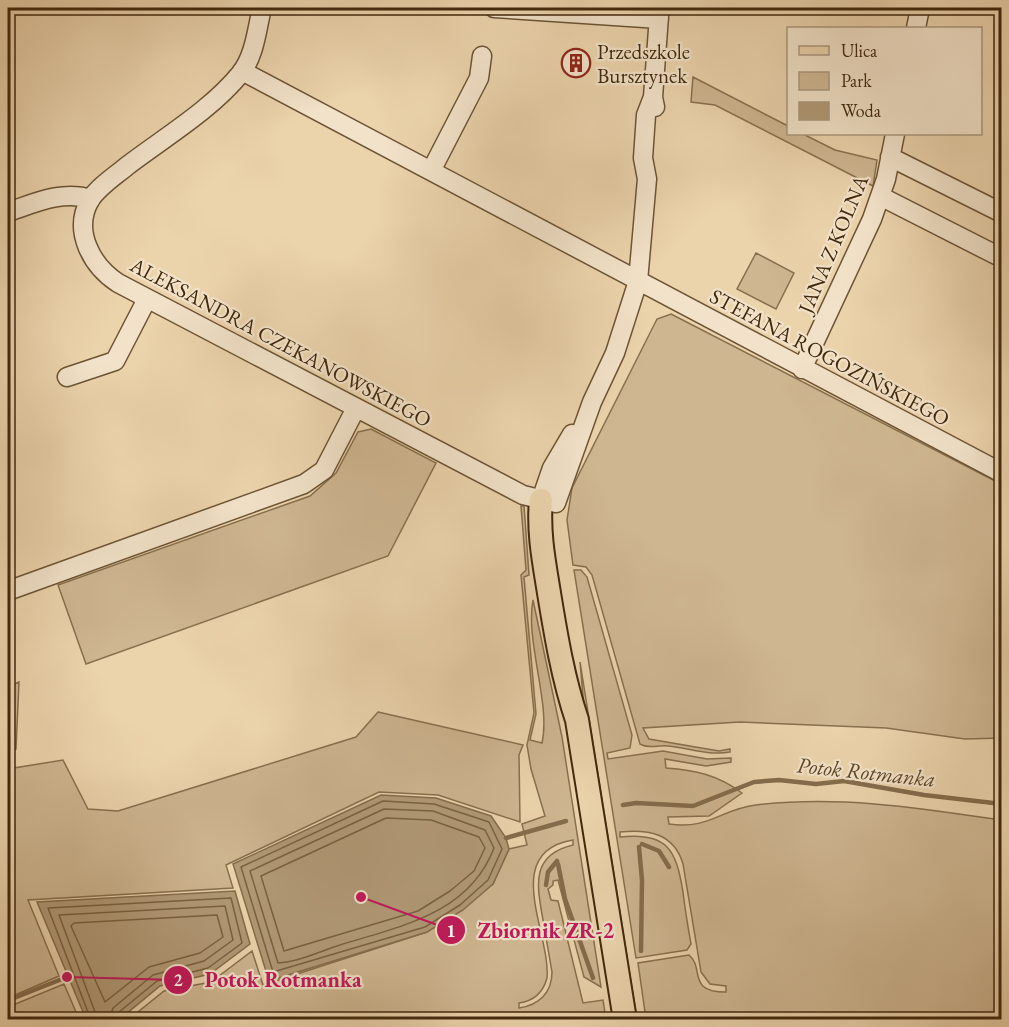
<svg xmlns="http://www.w3.org/2000/svg" width="1009" height="1027" viewBox="0 0 1009 1027" font-family="'EB Garamond',serif">
  <style>
    .green { fill: #ceb691; stroke: #88704e; stroke-width: 1.5; fill-rule: evenodd }
    .water { fill: #b19976; stroke: #846c4c; stroke-width: 1.5 }
    .lines { fill: none; stroke-linecap: round; stroke-linejoin: round }
    .shore { stroke: #796141; stroke-width: 1.5 }
    .stream { stroke: #846c4c; stroke-width: 4.5 }
    .minor-casing { stroke: #6c5434; stroke-width: 21 }
    .major-casing { stroke: #41290c; stroke-width: 26 }
    .minor { stroke: #f2e2c9; stroke-width: 18 }
    .major { stroke: #ebd3ac; stroke-width: 22 }
    .labels { text-anchor: middle; dominant-baseline: central; stroke-width: 4.5; stroke-linejoin: round; paint-order: stroke }
    .poi-label { font-size: 21px; fill: #41290c; stroke: #f2e2c9; text-anchor: start }
    .street-label { font-size: 21px; fill: #41290c; stroke: #f2e2c9 }
    .water-label { font-size: 22px; font-style: italic; fill: #5d4526; stroke: #f2e2c9 }
    .leader { fill: none; stroke: #c2185b; stroke-width: 2 }
    .callout-dot { fill: #c2185b; stroke: #f2e2c9; stroke-width: 2 }
    .mark-label { font-size: 18px; text-anchor: middle; font-weight: bold; fill: #fff }
    .callout-label { font-size: 22px; text-anchor: middle; font-weight: bold; fill: #c2185b; stroke: #f2e2c9; stroke-width: 4.5; stroke-linejoin: round; paint-order: stroke }
  </style>
  <rect width="100%" height="100%" fill="#ebd3ac"/>
  <filter id="stains"><feTurbulence type="fractalNoise" baseFrequency=".00333" numOctaves="4"/><feColorMatrix values="0 0 0 0 .2 0 0 0 0 .09 0 0 0 0 .02 0 0 0 .5 -.17"/></filter>
  <radialGradient id="worn" r=".72"><stop offset=".6" stop-color="#630" stop-opacity="0"/><stop offset="1" stop-color="#630" stop-opacity=".3"/></radialGradient>
  <path class="green" d="M693 77 788 126V134H803L835 150 877 160 873 186 715 105 691 102Z
    M756 253 794 273 776 309 737 289Z
    M671 314 1001 484V738L965 739 886 728 740 722 643 728 649 739 719 751 730 749V752C708 756 690 748 668 746 658 745 648 749 640 744L592 575 586 567 573 565 567 520 572 488 657 319Z
    M371 429 436 463 388 556 86 664 58 585 310 496 336 473 358 432Z
    M521 506H524L529 575 524 577 536 714 530 740 542 743C551 704 525 641 533 600L562 737 601 987 584 977 558 880 553 881V885L548 889 551 900 558 901 583 1003 603 1000 606 1019 128 1020 164 991 211 982 252 951 263 985 427 932 493 884 509 849 527 845 522 824 545 816 531 769 527 745 534 713 521 575 526 570ZM573 840V845C530 855 537 886 543 920 546 938 549 955 552 972 552 993 539 1005 519 1008V1003C533 1001 543 993 547 978 551 934 500 852 573 840Z
    M574 570H581L587 577 632 735 630 748 607 753 608 759 663 751 707 759 731 758V762L706 766 665 759 666 768C695 770 718 775 742 793L709 816 668 817 669 824C709 830 721 809 756 805 838 795 920 808 1001 820V1019H646L638 963 689 955C705 968 686 992 726 992V986L710 984 701 972 683 864C674 833 648 829 620 832V837C667 832 676 849 683 892 685 910 688 927 691 944L687 950 636 958Z
    M580 662 637 1019H633L585 720Z
    M19 682 16 749 8 753V687Z
    M378 712 523 745 519 755 520 822 438 795 379 792 226 865 233 888 28 900 59 976 8 998V769L63 760 88 809 118 811 356 737Z
    M64 984 79 1019H8V1007Z"/>
  <path class="water" d="M381 795 436 798 491 816 506 838 509 849 493 884 463 910 427 932 269 981 233 864Z
    M235 891 250 944 210 974 160 986 120 1019H86L37 902Z"/>
  <g class="lines">
    <path class="shore" d="M383 801 434 804 489 822 502 849 488 880 460 905 425 927 273 972 241 867Z
      M384 809 433 811 485 830 494 848C469 914 401 926 340 945 321 951 298 962 278 963L250 871Z
      M386 818 431 820 479 837 485 848 474 871 450 891 418 911 284 951 261 876Z
      M217 915 223 937 200 953 149 967 105 1002 71 926 74 923Z
      M91 1020 48 908 231 898 242 943 208 968 157 981 119 1012 117 1020
      M98 1020 59 915 225 906 233 940 204 961 153 975 113 1008 109 1020"/>
    <path class="stream" d="M623 805 636 803 693 806 754 782 779 780 816 784 844 781 924 795 1002 804
      M506 838 566 821
      M642 844 659 851 669 867
      M639 847 642 880 641 951
      M558 864 565 899 593 978
      M546 885 548 872 557 861
      M9 1000 67 977"/>
    <g class="minor-casing">
      <path id="minor" d="M262 8C257 28 255 55 241 73 211 110 165 137 127 166 115 176 98 187 90 200 72 231 92 266 118 283L523 495 556 503 592 402 615 353 638 281 647 179 643 158 646 115 653 97
        M494 8 659 19
        M916 28 920 8
        M242 71 1002 473
        M655 107 653 97 659 16 657 8
        M890 157 1002 213
        M431 171 479 78 482 56
        M880 196 1002 258
        M8 212C35 203 62 190 91 199
        M802 369 872 219 886 179 895 134
        M67 377 115 361 147 299
        M541 500 552 468 572 434
        M8 587 13 589 304 484 324 470 356 408"/>
    </g>
    <g class="major-casing">
      <path id="major" d="M541 500C538 532 544 562 549 593 556 636 563 678 577 720L625 1020"/>
    </g>
    <use href="#minor" class="minor"/>
    <use href="#major" class="major"/>
  </g>
  <defs>
    <g id="building-ring" transform="scale(1.5)"><circle r="9.5" fill="#f2e2c9" stroke="#8f2418" stroke-width="1.5"/><path d="M-4-6H4V6H1V3H-1V6H-4ZM-2.5-4.3h1.7v1.8h-1.7ZM.8-4.3h1.7v1.8H.8ZM-2.5-1h1.7V.8h-1.7ZM.8-1h1.7V.8H.8Z" fill="#8f2418"/></g>
  </defs>
  <g fill-rule="evenodd">
    <use href="#building-ring" x="576" y="63"/>
  </g>
  <g class="labels">
    <g class="poi-label">
      <text x="597" y="51">Przedszkole<tspan x="597" dy="24">Bursztynek</tspan></text>
    </g>
    <g class="street-label">
      <text transform="translate(833 244) rotate(-67)">JANA Z KOLNA</text>
      <text transform="translate(281 342) rotate(28)">ALEKSANDRA CZEKANOWSKIEGO</text>
      <text transform="translate(830 357) rotate(28)">STEFANA ROGOZIŃSKIEGO</text>
    </g>
    <g class="water-label">
      <text transform="translate(866 772) rotate(6)">Potok Rotmanka</text>
    </g>
  </g>
  <path class="leader" d="M361 897L451 930M67 977L178 980"/>
  <g class="callout-dot">
    <circle cx="361" cy="897" r="6"/>
    <circle cx="67" cy="977" r="6"/>
    <circle cx="451" cy="930" r="15"/>
    <circle cx="178" cy="980" r="15"/>
  </g>
  <g class="mark-label">
    <text x="451" y="937">1</text>
    <text x="178" y="986">2</text>
  </g>
  <g class="callout-label">
    <text x="546" y="938">Zbiornik ZR-2</text>
    <text x="283" y="987">Potok Rotmanka</text>
  </g>
  <rect width="1009" height="1027" fill="none" stroke="#ebd3ac" stroke-width="30"/>
  <rect x="9" y="9" width="991" height="1009" fill="none" stroke="#41290c" stroke-width="3"/>
  <rect x="15" y="15" width="979" height="997" fill="none" stroke="#41290c" stroke-width="1.5"/>
  <rect x="787" y="27" width="195" height="108" fill="#f2e2c9" stroke="#ab987d" stroke-width="1.5"/>
  <rect x="799" y="46" width="30" height="9" fill="#ebd3ac" stroke="#ab987d" stroke-width="1.5"/>
  <text x="841" y="57" font-size="18" fill="#41290c">Ulica</text>
  <rect x="799" y="72" width="30" height="18" fill="#ceb691" stroke="#ab987d" stroke-width="1.5"/>
  <text x="841" y="87" font-size="18" fill="#41290c">Park</text>
  <rect x="799" y="102" width="30" height="18" fill="#b19976" stroke="#ab987d" stroke-width="1.5"/>
  <text x="841" y="117" font-size="18" fill="#41290c">Woda</text>
  <rect width="100%" height="100%" filter="url(#stains)"/>
  <rect width="100%" height="100%" fill="url(#worn)"/>
</svg>
